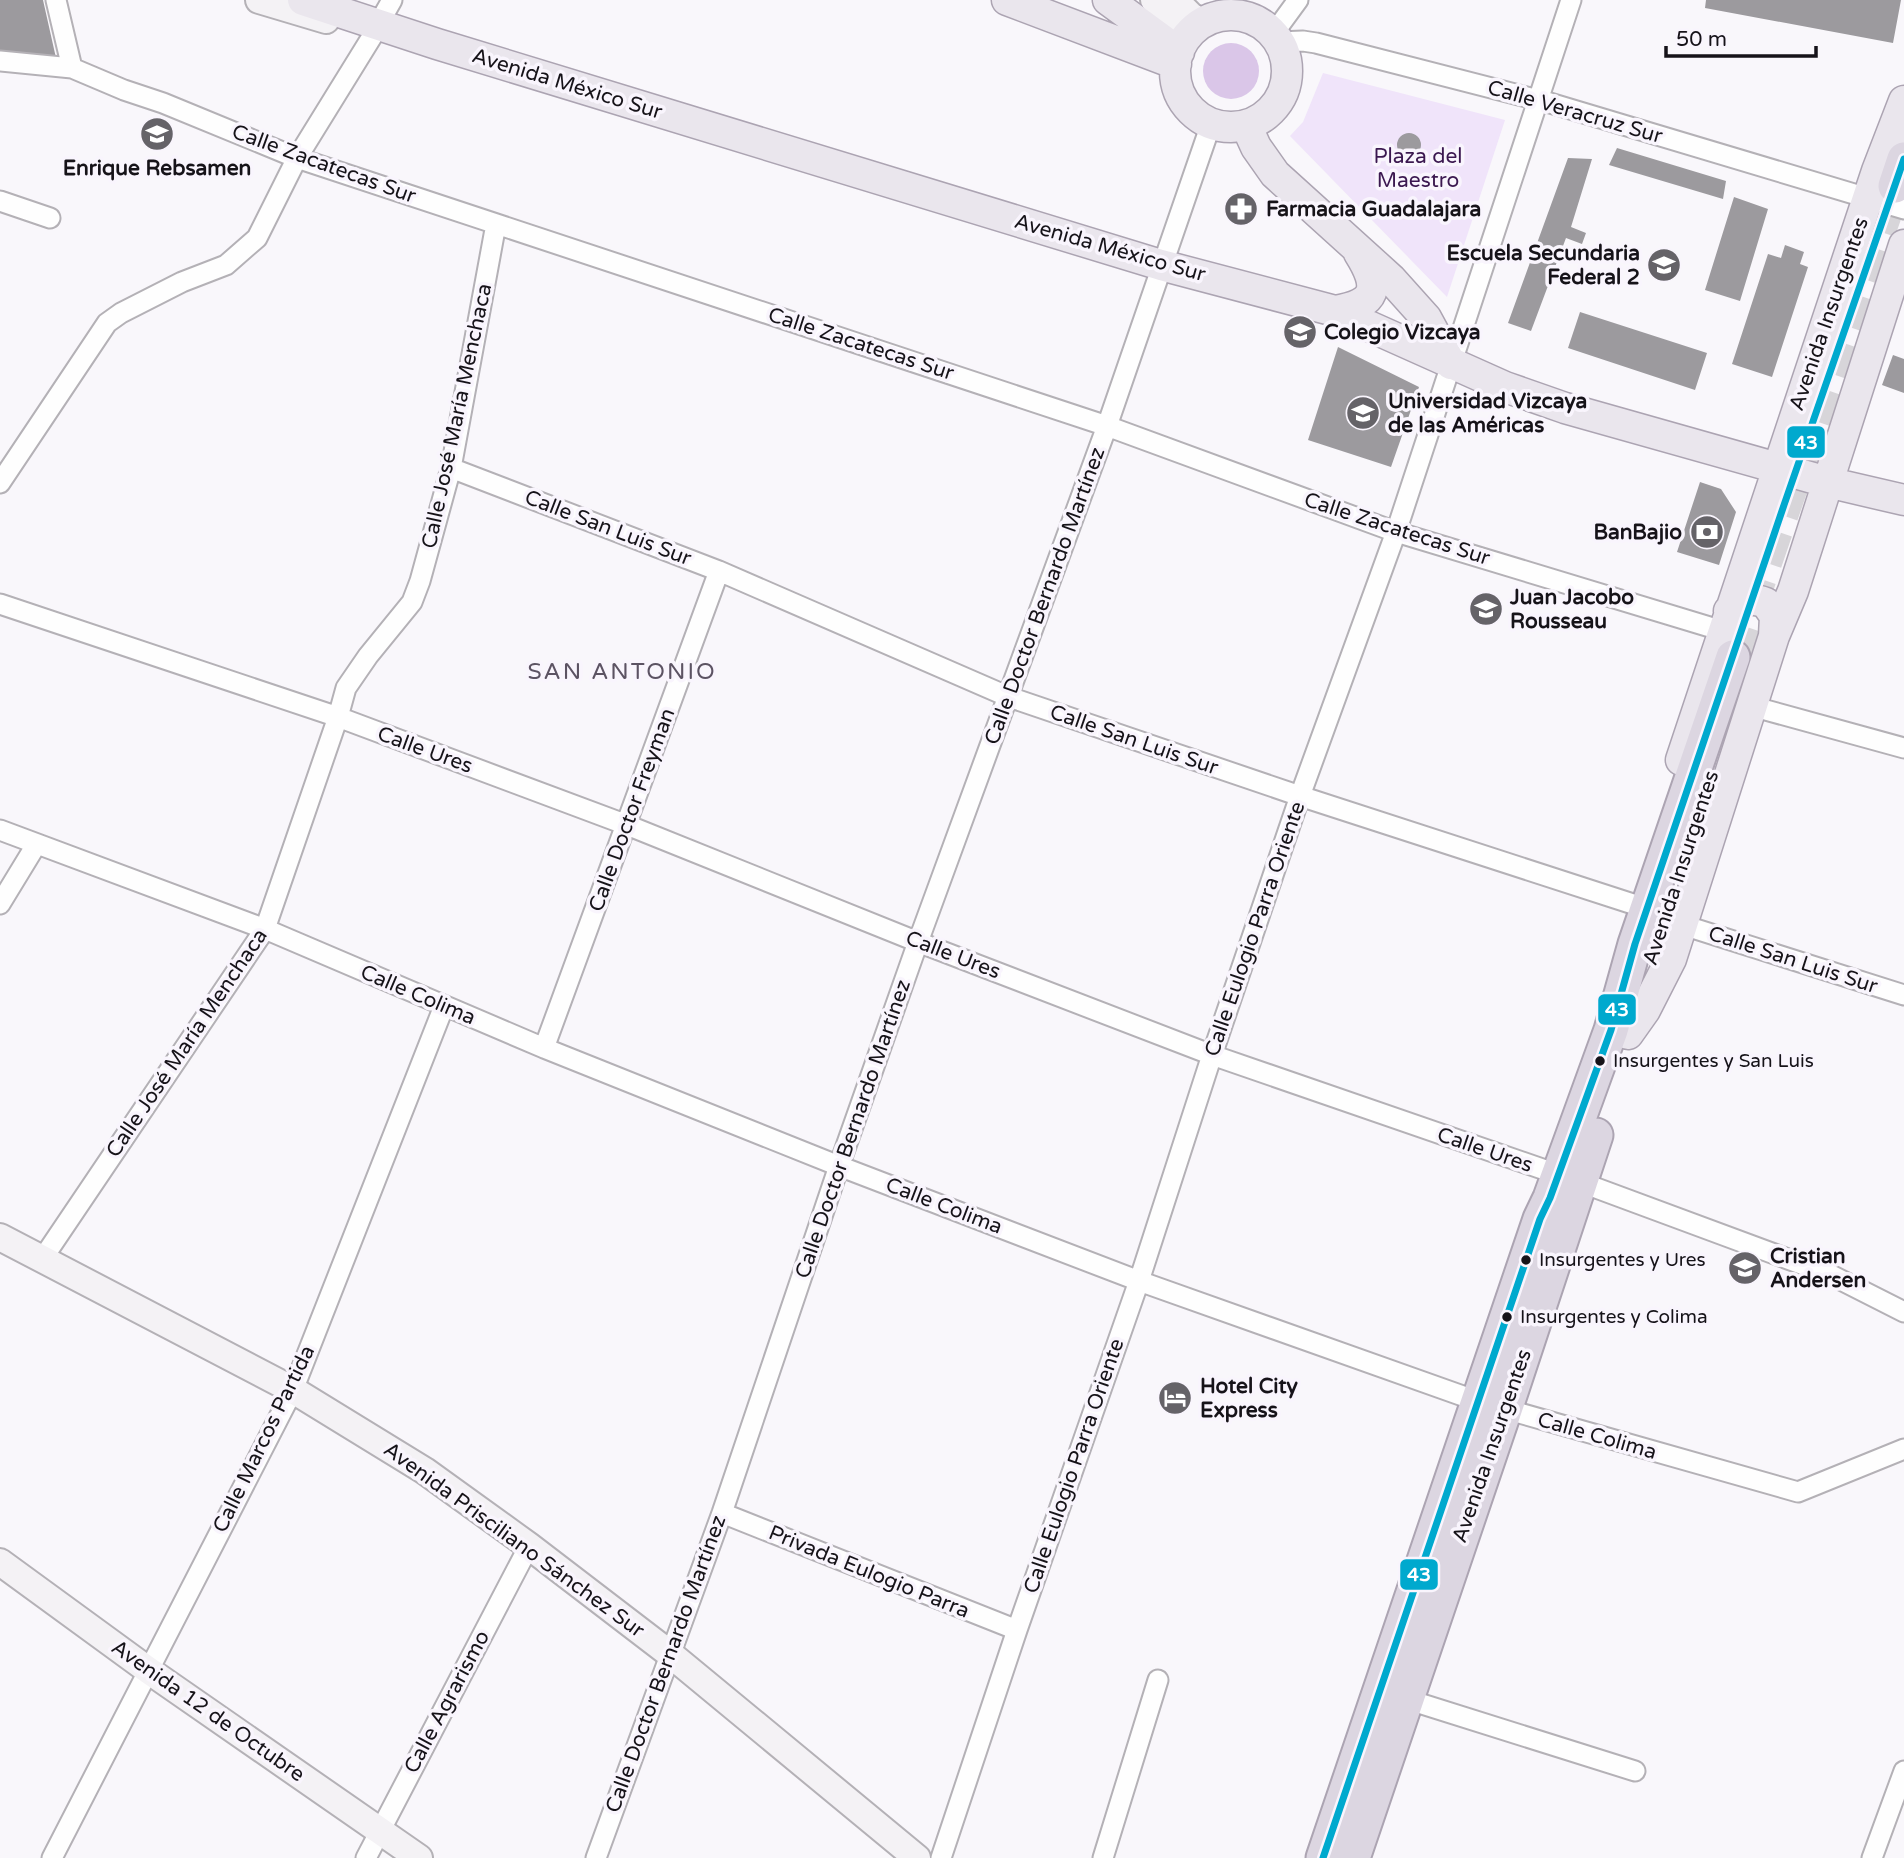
<svg xmlns="http://www.w3.org/2000/svg" width="1904" height="1858" viewBox="0 0 1904 1858" font-family="'Varela Round',sans-serif">
  <style>
    .green { fill: #f0e4fa }
    .water { fill: #dac6e8 }
    .building { fill: #9c9a9e }
    .lines { fill: none; stroke-linecap: round; stroke-linejoin: round }
    .highway-tunnel { stroke: #d7d5d9; stroke-width: 33; stroke-dasharray: 33 17; stroke-linecap: butt }
    .street-casing { stroke: #b4b1b6; stroke-width: 23 }
    .secondary-casing { stroke: #b4b1b6; stroke-width: 30 }
    .primary-casing { stroke: #aca4b2; stroke-width: 33 }
    .highway-casing { stroke: #aca4b2; stroke-width: 37 }
    .street { stroke: #fefefe; stroke-width: 19 }
    .secondary { stroke: #f4f2f5; stroke-width: 26 }
    .primary { stroke: #eae6ed; stroke-width: 30 }
    .highway { stroke: #dcd6e1; stroke-width: 33 }
    .bus-1-casing { stroke: #f9f5fd; stroke-width: 12 }
    .bus-1 { stroke: #00a9ce; stroke-width: 7 }
    .bus-dot { fill: #161319; stroke: #f9f5fd; stroke-width: 2.5 }
    .labels { text-anchor: middle; dominant-baseline: central; stroke-width: 7; stroke-linejoin: round; paint-order: stroke }
    .bus-label { font-size: 19px; fill: #161319; stroke: #f9f5fd; text-anchor: start }
    .street-label { font-size: 21px; fill: #161319; stroke: #f9f5fd }
    .park-label { font-size: 21px; fill: #3b1850; stroke: #f9f5fd }
    .poi-label { font-size: 21px; font-weight: bold; fill: #161319; stroke: #f9f5fd; text-anchor: start }
    .neighbourhood-label { font-size: 23px; letter-spacing: 2px; fill: #5c5363; stroke: #f9f5fd }
    .line-badge { stroke: #f9f5fd; stroke-width: 2.5 }
    .badge-label { font-size: 19px; text-anchor: middle; font-weight: bold; fill: #fff }
  </style>
  <rect width="100%" height="100%" fill="#f9f7fb"/>
  <path class="green" d="M1323 73 1505 120 1447 297 1290 136 1303 122Z"/>
  <path class="water" d="M1203 71a28 28 0 1 1 56 0a28 28 0 1 1-56 0Z"/>
  <path class="building" d="M0 0H43L56 58 0 52Z
    M1706 0H1901L1893 43 1705 8Z
    M1397 145a12 12 0 1 1 24 0a12 12 0 1 1-24 0Z
    M1617 148 1726 181 1723 199 1609 165Z
    M1568 158 1592 159 1571 227 1586 233 1582 244 1566 238 1531 331 1508 323Z
    M1734 197 1768 209 1740 301 1705 290Z
    M1785 245 1804 252 1800 264 1808 267 1772 377 1732 364 1768 254 1781 258Z
    M1580 312 1707 353 1695 390 1568 348Z
    M1338 347 1419 387 1391 467 1308 440Z
    M1893 355 1904 359V393L1882 385Z
    M1700 482 1721 489 1736 512 1719 565 1677 552Z"/>
  <g class="lines">
    <path class="highway-tunnel" d="M1733 657 1895 186"/>
    <g class="street-casing">
      <path id="street" d="M56 0 72 68
        M383 16 392 0
        M1271 32 1279 26 1298 0
        M1278 42 1303 41 1316 43 1550 103 1904 209
        M0 61 72 68 124 90 163 103 297 158 1107 426 1396 532 1723 631
        M0 201 50 218
        M451 468 719 571 1009 697 1300 796 1633 904
        M0 483 107 323 121 313 182 282 226 265 257 238 297 158 373 35
        M0 604 338 717 627 825 918 942 1212 1055 1580 1182 1831 1275 1904 1312
        M1751 706 1904 748
        M0 830 265 929 544 1048 839 1166 1139 1281 1477 1401 1798 1492 1904 1449
        M0 904 36 845
        M1683 925 1904 995
        M544 1048 719 571
        M43 1258 265 929 338 717 346 688 368 656 412 602 420 581 451 468 496 224
        M722 1513 1017 1630
        M1406 1699 1635 1771
        M52 1858 293 1390 444 1006
        M366 1858 529 1546
        M596 1858 722 1513 839 1166 918 942 1107 426 1211 124
        M941 1858 1017 1630 1139 1281 1212 1055 1300 796 1396 532 1571 0
        M1103 1858 1158 1680
        M1872 1858 1904 1771"/>
    </g>
    <g class="secondary-casing">
      <path id="secondary" d="M259 0 326 20
        M1154 0 1175 28 1186 38
        M1175 0 1191 16 1203 23
        M0 1237 293 1390 425 1471 529 1546 670 1654 917 1858
        M0 1562 148 1670 419 1858"/>
    </g>
    <g class="primary-casing">
      <path id="primary" d="M303 0 437 44 1161 265 1335 311 1505 387 1565 408 1827 482 1904 500
        M1007 0 1176 64
        M1108 0 1179 52
        M1175 71a56 56 0 1 1 112 0a56 56 0 1 1-112 0Z
        M1246 125 1256 147 1275 174 1391 279 1426 318 1451 364
        M1335 311C1377 304 1381 288 1359 253
        M1729 611C1740 599 1750 597 1766 603L1775 616 1774 636
        M1681 760 1877 171 1904 101
        M1628 1034 1645 1010 1671 959 1774 636 1793 591 1904 245"/>
    </g>
    <g class="highway-casing">
      <path id="highway" d="M1895 186 1904 159
        M1323 1858 1540 1219 1550 1198 1611 1030 1635 944 1733 657
        M1353 1858 1509 1398 1596 1135"/>
    </g>
    <use href="#street" class="street"/>
    <use href="#secondary" class="secondary"/>
    <use href="#primary" class="primary"/>
    <use href="#highway" class="highway"/>
    <g class="bus-1-casing">
      <path id="bus-1" d="M1323 1858 1540 1219 1550 1198 1611 1030 1635 944 1784 505 1904 159"/>
    </g>
    <use href="#bus-1" class="bus-1"/>
  </g>
  <defs>
    <g id="school-disc" transform="scale(1.75)"><circle r="9.5" fill="#656368" stroke="#f9f5fd"/><path d="M0-5L7-2L0 1L-7-2ZM-4 1L0 2.5L4 1V4Q0 6-4 4Z" fill="#fff"/></g>
    <g id="pharmacy-disc" transform="scale(1.75)"><circle r="9.5" fill="#656368" stroke="#f9f5fd"/><path d="M-2-6h4v4h4v4h-4v4h-4v-4h-4v-4h4Z" fill="#fff"/></g>
    <g id="university-disc" transform="scale(1.75)"><circle r="9.5" fill="#656368" stroke="#f9f5fd"/><path d="M0-5L7-2L0 1L-7-2ZM-4 1L0 2.5L4 1V4Q0 6-4 4Z" fill="#fff"/></g>
    <g id="bank-disc" transform="scale(1.75)"><circle r="9.5" fill="#656368" stroke="#f9f5fd"/><path d="M-6-4H6V4H-6ZM0-2.3a2.3 2.3 0 1 0 0 4.6a2.3 2.3 0 1 0 0-4.6Z" fill="#fff"/></g>
    <g id="hotel-disc" transform="scale(1.75)"><circle r="9.5" fill="#656368" stroke="#f9f5fd"/><path d="M-6-4.5h1.5V1H6V5H4.5V3h-9V5H-6ZM-4 0a1.8 1.8 0 1 1 3.6 0ZM.5 0V-2.5h3Q6-2.5 6 0Z" fill="#fff"/></g>
  </defs>
  <g fill-rule="evenodd">
    <use href="#school-disc" x="157" y="134"/>
    <use href="#pharmacy-disc" x="1241" y="209"/>
    <use href="#school-disc" x="1664" y="265"/>
    <use href="#school-disc" x="1300" y="332"/>
    <use href="#university-disc" x="1363" y="413"/>
    <use href="#bank-disc" x="1707" y="532"/>
    <use href="#school-disc" x="1486" y="609"/>
    <use href="#school-disc" x="1745" y="1268"/>
    <use href="#hotel-disc" x="1175" y="1398"/>
  </g>
  <g class="bus-dot">
    <circle cx="1600" cy="1061" r="6"/>
    <circle cx="1526" cy="1260" r="6"/>
    <circle cx="1507" cy="1317" r="6"/>
  </g>
  <g class="labels">
    <g class="bus-label">
      <text x="1613" y="1061">Insurgentes y San Luis</text>
      <text x="1539" y="1260">Insurgentes y Ures</text>
      <text x="1520" y="1317">Insurgentes y Colima</text>
    </g>
    <g class="street-label">
      <text transform="translate(567 84) rotate(17)">Avenida México Sur</text>
      <text transform="translate(1575 112) rotate(16)">Calle Veracruz Sur</text>
      <text transform="translate(324 164) rotate(20)">Calle Zacatecas Sur</text>
      <text transform="translate(1110 248) rotate(16)">Avenida México Sur</text>
      <text transform="translate(1829 314) rotate(-71)">Avenida Insurgentes</text>
      <text transform="translate(861 344) rotate(18)">Calle Zacatecas Sur</text>
      <text transform="translate(457 416) rotate(-78)">Calle José María Menchaca</text>
      <text transform="translate(608 528) rotate(21)">Calle San Luis Sur</text>
      <text transform="translate(1397 529) rotate(18)">Calle Zacatecas Sur</text>
      <text transform="translate(1045 596) rotate(-70)">Calle Doctor Bernardo Martínez</text>
      <text transform="translate(1134 740) rotate(19)">Calle San Luis Sur</text>
      <text transform="translate(425 750) rotate(20)">Calle Ures</text>
      <text transform="translate(632 810) rotate(-70)">Calle Doctor Freyman</text>
      <text transform="translate(1681 868) rotate(-72)">Avenida Insurgentes</text>
      <text transform="translate(1255 929) rotate(-71)">Calle Eulogio Parra Oriente</text>
      <text transform="translate(953 955) rotate(21)">Calle Ures</text>
      <text transform="translate(1793 960) rotate(18)">Calle San Luis Sur</text>
      <text transform="translate(418 995) rotate(23)">Calle Colima</text>
      <text transform="translate(187 1043) rotate(-56)">Calle José María Menchaca</text>
      <text transform="translate(853 1129) rotate(-71)">Calle Doctor Bernardo Martínez</text>
      <text transform="translate(1485 1150) rotate(19)">Calle Ures</text>
      <text transform="translate(944 1206) rotate(21)">Calle Colima</text>
      <text transform="translate(1597 1436) rotate(16)">Calle Colima</text>
      <text transform="translate(264 1439) rotate(-64)">Calle Marcos Partida</text>
      <text transform="translate(1492 1446) rotate(-71)">Avenida Insurgentes</text>
      <text transform="translate(1074 1466) rotate(-71)">Calle Eulogio Parra Oriente</text>
      <text transform="translate(514 1540) rotate(36)">Avenida Prisciliano Sánchez Sur</text>
      <text transform="translate(869 1572) rotate(22)">Privada Eulogio Parra</text>
      <text transform="translate(666 1664) rotate(-70)">Calle Doctor Bernardo Martínez</text>
      <text transform="translate(447 1702) rotate(-62)">Calle Agrarismo</text>
      <text transform="translate(208 1711) rotate(35)">Avenida 12 de Octubre</text>
    </g>
    <g class="park-label">
      <text x="1418" y="156">Plaza del<tspan x="1418" dy="24">Maestro</tspan></text>
    </g>
    <g class="poi-label">
      <text x="157" y="168" text-anchor="middle">Enrique Rebsamen</text>
      <text x="1266" y="209">Farmacia Guadalajara</text>
      <text x="1640" y="253" text-anchor="end">Escuela Secundaria<tspan x="1640" dy="24">Federal 2</tspan></text>
      <text x="1324" y="332">Colegio Vizcaya</text>
      <text x="1388" y="401">Universidad Vizcaya<tspan x="1388" dy="24">de las Américas</tspan></text>
      <text x="1682" y="532" text-anchor="end">BanBajio</text>
      <text x="1510" y="597">Juan Jacobo<tspan x="1510" dy="24">Rousseau</tspan></text>
      <text x="1770" y="1256">Cristian<tspan x="1770" dy="24">Andersen</tspan></text>
      <text x="1200" y="1386">Hotel City<tspan x="1200" dy="24">Express</tspan></text>
    </g>
    <g class="neighbourhood-label">
      <text x="622" y="672">SAN ANTONIO</text>
    </g>
  </g>
  <g class="line-badge">
    <rect x="1786" y="425" width="40" height="34" rx="7" fill="#00a9ce"/>
    <rect x="1597" y="993" width="40" height="33" rx="7" fill="#00a9ce"/>
    <rect x="1399" y="1558" width="40" height="33" rx="7" fill="#00a9ce"/>
  </g>
  <g class="badge-label">
    <text x="1806" y="449">43</text>
    <text x="1617" y="1016">43</text>
    <text x="1419" y="1581">43</text>
  </g>
  <path d="M1666 46v10h150v-10" fill="none" stroke="#161319" stroke-width="3.5"/>
  <text x="1676" y="46" font-size="21" fill="#161319" stroke="#f9f5fd" stroke-width="5" paint-order="stroke">50 m</text>
</svg>
